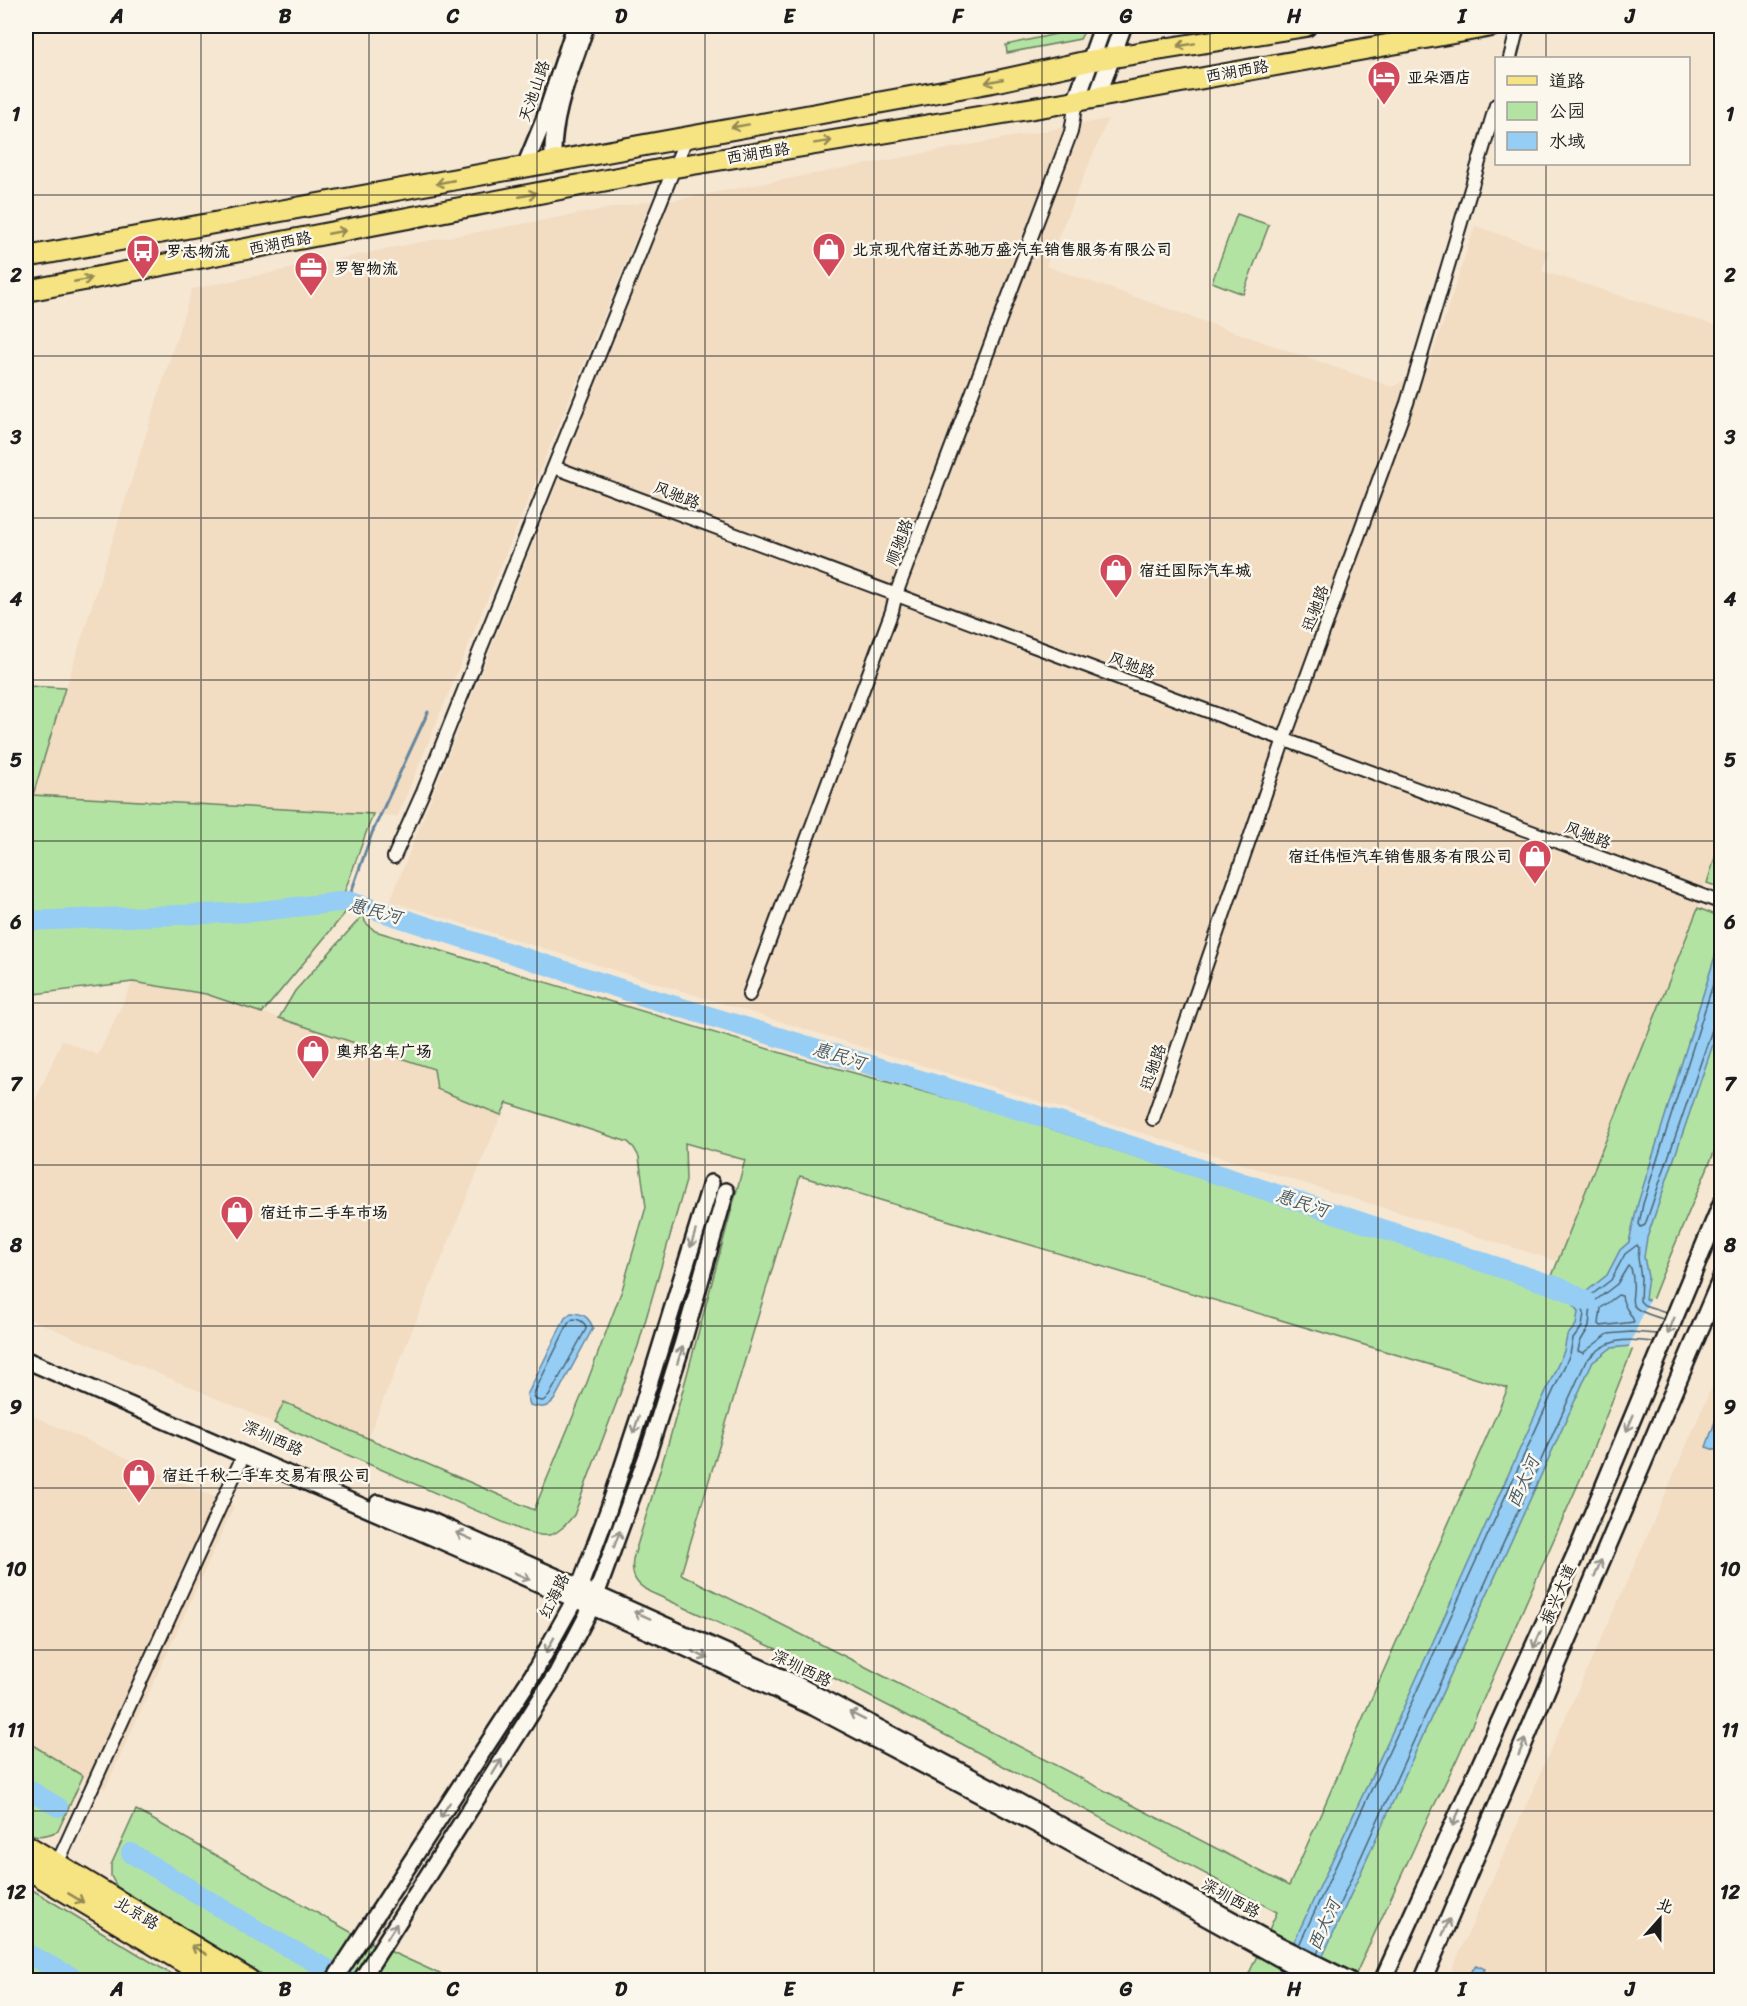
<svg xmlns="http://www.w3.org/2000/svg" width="1747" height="2006" viewBox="0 0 1747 2006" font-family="Sriracha,'LXGW WenKai TC',sans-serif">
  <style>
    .built { fill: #f2dcc2 }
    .green { fill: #b3e3a3; stroke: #688060; stroke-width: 1.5; fill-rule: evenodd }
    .water { fill: #95cdf4; stroke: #65869e; stroke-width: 1.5 }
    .pier { fill: #f6e7d3 }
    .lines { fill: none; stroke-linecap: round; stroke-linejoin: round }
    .shore { stroke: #4c6372; stroke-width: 1.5 }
    .stream { stroke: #65869e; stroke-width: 3 }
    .river { stroke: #95cdf4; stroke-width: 20 }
    .minor-casing { stroke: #1c1c1c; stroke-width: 16 }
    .tertiary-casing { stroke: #1c1c1c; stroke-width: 20 }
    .secondary-casing { stroke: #1c1c1c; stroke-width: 21 }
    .primary-casing { stroke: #1c1c1c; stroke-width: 24 }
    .minor { stroke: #fbf7ec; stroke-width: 12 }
    .tertiary { stroke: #fbf7ec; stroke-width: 15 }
    .secondary { stroke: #fbf7ec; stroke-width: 16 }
    .primary { stroke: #f6e381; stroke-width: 20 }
    .oneway { stroke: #948954 }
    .oneway2 { stroke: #97948e }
    .grid { fill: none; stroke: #1c1c1c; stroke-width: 1.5; stroke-opacity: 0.55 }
    .labels { text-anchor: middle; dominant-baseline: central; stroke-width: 5; stroke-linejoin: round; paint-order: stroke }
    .street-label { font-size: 16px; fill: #1c1c1c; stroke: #fbf7ec }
    .poi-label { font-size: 16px; font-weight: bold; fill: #1c1c1c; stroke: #fbf7ec; text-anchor: start }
    .water-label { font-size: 18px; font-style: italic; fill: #465a68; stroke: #fbf7ec }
    .neatline { fill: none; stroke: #1c1c1c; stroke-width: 2 }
    .grid-label { font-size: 20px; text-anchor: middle; font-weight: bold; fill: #1c1c1c }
  </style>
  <rect width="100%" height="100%" fill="#f6e7d3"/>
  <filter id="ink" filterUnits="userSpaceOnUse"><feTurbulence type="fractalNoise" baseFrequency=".0167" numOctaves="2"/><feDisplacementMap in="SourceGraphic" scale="12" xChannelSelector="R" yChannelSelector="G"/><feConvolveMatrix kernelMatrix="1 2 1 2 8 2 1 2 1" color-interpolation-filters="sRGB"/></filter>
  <g filter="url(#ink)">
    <path class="built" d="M1108 119 1046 266 1392 387 1428 368 1475 226 1549 251 1542 271 1721 327V839L1576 1267 390 901 670 201Z
      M651 201 398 816 32 795 192 289 421 242Z
      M133 982 206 994 434 1069 437 1089 501 1115 368 1437 284 1402 274 1423 26 1317V1122L62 1040 98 1055Z
      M1721 1371V1980H1447L1638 1557 1716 1377Z
      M26 1413 234 1506 105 1789 26 1741Z"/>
    <path class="green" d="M1067 26H1087L1080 39 1007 53 1006 45 1065 32Z
      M1237 214 1269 225 1243 294 1212 282Z
      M26 686 65 688 33 795 373 814 344 893 339 898 239 908 26 916Z
      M1721 839V888L1707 883Z
      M350 907 262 1013 206 994 133 982 26 995V928L250 916Z
      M1698 908 1721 917V1136L1660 1280 1587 1464 1457 1759 1427 1820 1353 1980H1246L1277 1912 949 1737 783 1652 650 1592C635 1584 631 1576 633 1559L671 1434 745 1160 685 1143 686 1181 638 1346 574 1515C555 1538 550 1539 521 1530L274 1423 284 1402 534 1510 586 1385 622 1290 646 1207 639 1157 634 1148 628 1142 507 1103 501 1115 437 1089 434 1069 279 1018 295 991 364 914 365 922 375 931 795 1057 999 1112 1546 1291ZM800 1176 1508 1388 1289 1886 864 1666 681 1574Z
      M26 1741 83 1776 58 1831C46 1836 38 1838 26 1832Z
      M136 1810 363 1939 453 1980H271L117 1887 111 1876V1865Z
      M26 1886 181 1980H26Z"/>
    <path class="water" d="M1721 937V1021L1647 1238 1644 1257 1648 1277 1645 1299 1721 1324V1354L1631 1346 1611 1348 1592 1363 1312 1980H1276L1395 1726 1564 1351 1567 1336 1576 1325 1578 1312 1564 1289 1587 1291 1607 1275 1620 1250 1629 1242 1638 1203Z
      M571 1313C583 1313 589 1317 593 1328L554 1400C546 1409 542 1408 530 1405L527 1395 530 1389 565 1318Z
      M1721 1405 1722 1452H1721L1706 1447Z
      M1476 1965 1485 1969 1479 1980H1466Z"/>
    <path class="pier" d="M1650 1298 1722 1321 1721 1335 1713 1356 1628 1349Z"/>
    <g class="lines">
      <path class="shore" d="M1722 956 1643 1204 1639 1224 1641 1227 1645 1225 1713 1027 1716 1023 1722 1022
        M1618 1295 1622 1296C1624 1310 1632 1313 1634 1322L1601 1326 1599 1324 1601 1308Z
        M573 1319C579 1319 586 1322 586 1329L549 1396 543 1401 536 1400 534 1396 535 1391 569 1322Z
        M1657 1334 1631 1332 1608 1334 1583 1353 1578 1351 1580 1342 1589 1327 1591 1304 1617 1284 1628 1266 1631 1268C1641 1304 1614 1304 1663 1319
        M1299 1945 1400 1728 1570 1354 1573 1339 1582 1327 1584 1313 1579 1298 1590 1296 1611 1280 1625 1254 1637 1245 1639 1248 1638 1258 1641 1278 1640 1301 1644 1305 1666 1312
        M1317 1954 1586 1361C1609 1337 1623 1339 1654 1342"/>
      <path class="stream" d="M348 901 372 833 428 712"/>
      <path class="river" d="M26 921 252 912 348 901 646 997 1059 1122 1564 1289 1586 1301
        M26 1788 58 1807
        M131 1853 265 1935 348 1980
        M26 1953 78 1980"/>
      <g class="minor-casing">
        <path id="minor" d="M1510 58 1518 26
          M554 467 1722 903
          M394 857 423 792 687 136
          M749 995 892 611 896 594 1071 132 1076 101
          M1153 1119 1284 739 1407 403 1496 105
          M57 1864 244 1454"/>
      </g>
      <g class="tertiary-casing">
        <path id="tertiary" d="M553 161C551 114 572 69 586 26
          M525 166 544 120 575 26
          M26 1360 664 1638 815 1708 1045 1829 1319 1980
          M378 1503 429 1520 788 1680 1013 1799 1267 1939 1261 1948
          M1267 1939 1349 1980
          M334 1980 535 1671 575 1599 609 1508 639 1417 711 1183
          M361 1980 557 1673 592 1606 648 1453 683 1342 726 1191"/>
      </g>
      <g class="secondary-casing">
        <path id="secondary" d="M1097 97 1123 26
          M1076 101 1103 26
          M1383 1980 1578 1549 1722 1203
          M1423 1980 1722 1277"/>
      </g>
      <g class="primary-casing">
        <path id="primary" d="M26 257 993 82 1089 61 1306 26
          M26 291 675 167 1076 101 1492 26
          M26 1845 249 1980
          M26 1868 213 1980"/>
      </g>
      <use href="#minor" class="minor"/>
      <use href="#tertiary" class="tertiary"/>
      <use href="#secondary" class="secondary"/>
      <use href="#primary" class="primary"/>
    </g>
    <defs><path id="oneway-shaft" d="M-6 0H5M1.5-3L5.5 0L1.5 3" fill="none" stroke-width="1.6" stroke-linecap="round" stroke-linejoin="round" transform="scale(1.5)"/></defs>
    <g class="oneway">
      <use href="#oneway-shaft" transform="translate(1186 45) rotate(170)"/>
      <use href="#oneway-shaft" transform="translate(994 81) rotate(169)"/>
      <use href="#oneway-shaft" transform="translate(740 126) rotate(170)"/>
      <use href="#oneway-shaft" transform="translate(823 142) rotate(-9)"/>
      <use href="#oneway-shaft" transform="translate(445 182) rotate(169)"/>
      <use href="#oneway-shaft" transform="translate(528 195) rotate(-11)"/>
      <use href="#oneway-shaft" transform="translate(337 232) rotate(-11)"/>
      <use href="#oneway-shaft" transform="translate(83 280) rotate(-11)"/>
      <use href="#oneway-shaft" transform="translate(76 1898) rotate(31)"/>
      <use href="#oneway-shaft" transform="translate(199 1950) rotate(-149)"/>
    </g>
    <g class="oneway2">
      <use href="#oneway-shaft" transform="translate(693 1239) rotate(107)"/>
      <use href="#oneway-shaft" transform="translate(1671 1326) rotate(112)"/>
      <use href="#oneway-shaft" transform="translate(680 1355) rotate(-72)"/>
      <use href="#oneway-shaft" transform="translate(1630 1423) rotate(113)"/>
      <use href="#oneway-shaft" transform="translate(636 1425) rotate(108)"/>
      <use href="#oneway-shaft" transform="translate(464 1536) rotate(-156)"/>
      <use href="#oneway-shaft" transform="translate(617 1539) rotate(-70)"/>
      <use href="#oneway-shaft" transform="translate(1598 1568) rotate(-67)"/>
      <use href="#oneway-shaft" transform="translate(522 1576) rotate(24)"/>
      <use href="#oneway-shaft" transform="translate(642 1615) rotate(-156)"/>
      <use href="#oneway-shaft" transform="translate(1537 1640) rotate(114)"/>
      <use href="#oneway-shaft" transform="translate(550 1645) rotate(119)"/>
      <use href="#oneway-shaft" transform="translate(700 1655) rotate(25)"/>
      <use href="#oneway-shaft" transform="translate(857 1716) rotate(-153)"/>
      <use href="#oneway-shaft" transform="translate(1522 1747) rotate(-67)"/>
      <use href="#oneway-shaft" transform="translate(497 1767) rotate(-58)"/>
      <use href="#oneway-shaft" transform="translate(445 1810) rotate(123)"/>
      <use href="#oneway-shaft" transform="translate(1456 1818) rotate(114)"/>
      <use href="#oneway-shaft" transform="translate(1446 1927) rotate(-67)"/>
      <use href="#oneway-shaft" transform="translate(392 1931) rotate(-58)"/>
    </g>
  </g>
  <path class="grid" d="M201 26V1980M369 26V1980M537 26V1980M705 26V1980M874 26V1980M1042 26V1980M1210 26V1980M1378 26V1980M1546 26V58M1546 164V1980M26 195H1722M26 356H1722M26 518H1722M26 680H1722M26 841H1722M26 1003H1722M26 1165H1722M26 1326H1722M26 1488H1722M26 1650H1722M26 1811H1722"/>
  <defs>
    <g id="hotel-pin" transform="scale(1.725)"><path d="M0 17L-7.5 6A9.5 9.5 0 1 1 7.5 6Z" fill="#d1495b" stroke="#fbf7ec"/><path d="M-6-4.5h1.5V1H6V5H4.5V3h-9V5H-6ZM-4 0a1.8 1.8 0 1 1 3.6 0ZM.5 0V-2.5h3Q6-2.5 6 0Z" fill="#fff"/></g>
    <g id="shop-pin" transform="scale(1.725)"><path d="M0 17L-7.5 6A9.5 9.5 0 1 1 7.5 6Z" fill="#d1495b" stroke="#fbf7ec"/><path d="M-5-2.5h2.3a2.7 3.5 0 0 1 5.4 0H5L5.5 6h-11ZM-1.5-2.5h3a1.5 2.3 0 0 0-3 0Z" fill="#fff"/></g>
    <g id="bus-pin" transform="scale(1.725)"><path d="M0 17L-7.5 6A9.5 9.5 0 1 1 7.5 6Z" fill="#d1495b" stroke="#fbf7ec"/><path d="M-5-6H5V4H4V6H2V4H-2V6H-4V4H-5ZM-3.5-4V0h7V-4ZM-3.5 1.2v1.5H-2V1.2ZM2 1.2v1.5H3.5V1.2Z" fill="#fff"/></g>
    <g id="office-pin" transform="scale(1.725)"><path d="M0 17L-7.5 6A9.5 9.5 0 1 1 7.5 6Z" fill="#d1495b" stroke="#fbf7ec"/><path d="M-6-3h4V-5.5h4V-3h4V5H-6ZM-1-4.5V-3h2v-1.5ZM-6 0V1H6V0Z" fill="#fff"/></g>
  </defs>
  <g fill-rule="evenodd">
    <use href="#hotel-pin" x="1384" y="77"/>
    <use href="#shop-pin" x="829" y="249"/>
    <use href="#bus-pin" x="143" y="251"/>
    <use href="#office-pin" x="311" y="268"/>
    <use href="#shop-pin" x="1116" y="570"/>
    <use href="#shop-pin" x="1535" y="856"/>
    <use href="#shop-pin" x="313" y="1051"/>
    <use href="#shop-pin" x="237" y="1212"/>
    <use href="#shop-pin" x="139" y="1475"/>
  </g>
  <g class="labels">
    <g class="street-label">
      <text transform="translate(1237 71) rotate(-10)">西湖西路</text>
      <text transform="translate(534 91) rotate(-71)">天池山路</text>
      <text transform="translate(758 153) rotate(-9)">西湖西路</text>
      <text transform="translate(280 243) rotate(-11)">西湖西路</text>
      <text transform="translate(677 495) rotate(21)">风驰路</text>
      <text transform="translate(899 542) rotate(-69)">顺驰路</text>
      <text transform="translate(1315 608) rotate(-70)">迅驰路</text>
      <text transform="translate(1132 665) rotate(20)">风驰路</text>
      <text transform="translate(1588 835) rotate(21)">风驰路</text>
      <text transform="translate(1153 1067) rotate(-71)">迅驰路</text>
      <text transform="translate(273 1438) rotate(24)">深圳西路</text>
      <text transform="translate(1558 1594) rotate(-66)">振兴大道</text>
      <text transform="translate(554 1596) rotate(-64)">红海路</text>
      <text transform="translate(802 1668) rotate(26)">深圳西路</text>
      <text transform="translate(1231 1898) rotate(29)">深圳西路</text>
      <text transform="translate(137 1913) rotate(31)">北京路</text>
    </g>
    <g class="poi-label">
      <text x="1407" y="77">亚朵酒店</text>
      <text x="852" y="249">北京现代宿迁苏驰万盛汽车销售服务有限公司</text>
      <text x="166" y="251">罗志物流</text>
      <text x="334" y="268">罗智物流</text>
      <text x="1139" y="570">宿迁国际汽车城</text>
      <text x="1512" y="856" text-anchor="end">宿迁伟恒汽车销售服务有限公司</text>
      <text x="336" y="1051">奥邦名车广场</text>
      <text x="260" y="1212">宿迁市二手车市场</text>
      <text x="162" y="1475">宿迁千秋二手车交易有限公司</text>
    </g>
    <g class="water-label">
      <text transform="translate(375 911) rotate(15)">惠民河</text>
      <text transform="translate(839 1056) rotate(17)">惠民河</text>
      <text transform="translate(1302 1203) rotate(18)">惠民河</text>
      <text transform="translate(1523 1482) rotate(-66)">西大河</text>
      <text transform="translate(1324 1925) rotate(-66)">西大河</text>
    </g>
  </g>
  <rect width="1747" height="2006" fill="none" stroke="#fbf7ec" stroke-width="66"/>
  <rect x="1495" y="57" width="195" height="108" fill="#fbf7ec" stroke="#a29f99" stroke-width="1.5"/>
  <rect x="1507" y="76" width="30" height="9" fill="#f6e381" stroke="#a29f99" stroke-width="1.5"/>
  <text x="1549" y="87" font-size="18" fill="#1c1c1c">道路</text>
  <rect x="1507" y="102" width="30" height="18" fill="#b3e3a3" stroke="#a29f99" stroke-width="1.5"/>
  <text x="1549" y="117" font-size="18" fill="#1c1c1c">公园</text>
  <rect x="1507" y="132" width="30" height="18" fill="#95cdf4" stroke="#a29f99" stroke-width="1.5"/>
  <text x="1549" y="147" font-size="18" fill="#1c1c1c">水域</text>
  <g transform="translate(1660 1919) rotate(21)" stroke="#fbf7ec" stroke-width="4.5" paint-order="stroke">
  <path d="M0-4.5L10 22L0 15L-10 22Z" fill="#1c1c1c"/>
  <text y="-9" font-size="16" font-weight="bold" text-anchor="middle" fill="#1c1c1c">北</text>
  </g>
  <rect x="33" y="33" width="1681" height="1940" class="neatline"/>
  <g class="grid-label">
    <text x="117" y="23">A</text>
    <text x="285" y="23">B</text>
    <text x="453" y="23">C</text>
    <text x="621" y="23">D</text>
    <text x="789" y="23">E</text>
    <text x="958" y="23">F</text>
    <text x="1126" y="23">G</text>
    <text x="1294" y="23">H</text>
    <text x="1462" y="23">I</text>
    <text x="1630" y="23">J</text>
    <text x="16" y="121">1</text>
    <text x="1730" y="121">1</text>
    <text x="16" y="282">2</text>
    <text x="1730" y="282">2</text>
    <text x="16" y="444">3</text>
    <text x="1730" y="444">3</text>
    <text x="16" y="606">4</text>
    <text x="1730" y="606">4</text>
    <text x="16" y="767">5</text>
    <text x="1730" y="767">5</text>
    <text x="16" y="929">6</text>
    <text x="1730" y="929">6</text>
    <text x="16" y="1091">7</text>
    <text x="1730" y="1091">7</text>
    <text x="16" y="1252">8</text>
    <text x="1730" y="1252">8</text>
    <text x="16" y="1414">9</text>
    <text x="1730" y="1414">9</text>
    <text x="16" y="1576">10</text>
    <text x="1730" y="1576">10</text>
    <text x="16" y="1737">11</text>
    <text x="1730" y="1737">11</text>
    <text x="16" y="1899">12</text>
    <text x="1730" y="1899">12</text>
    <text x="117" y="1996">A</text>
    <text x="285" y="1996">B</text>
    <text x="453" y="1996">C</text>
    <text x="621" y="1996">D</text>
    <text x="789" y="1996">E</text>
    <text x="958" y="1996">F</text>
    <text x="1126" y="1996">G</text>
    <text x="1294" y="1996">H</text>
    <text x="1462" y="1996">I</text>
    <text x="1630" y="1996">J</text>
  </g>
</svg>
